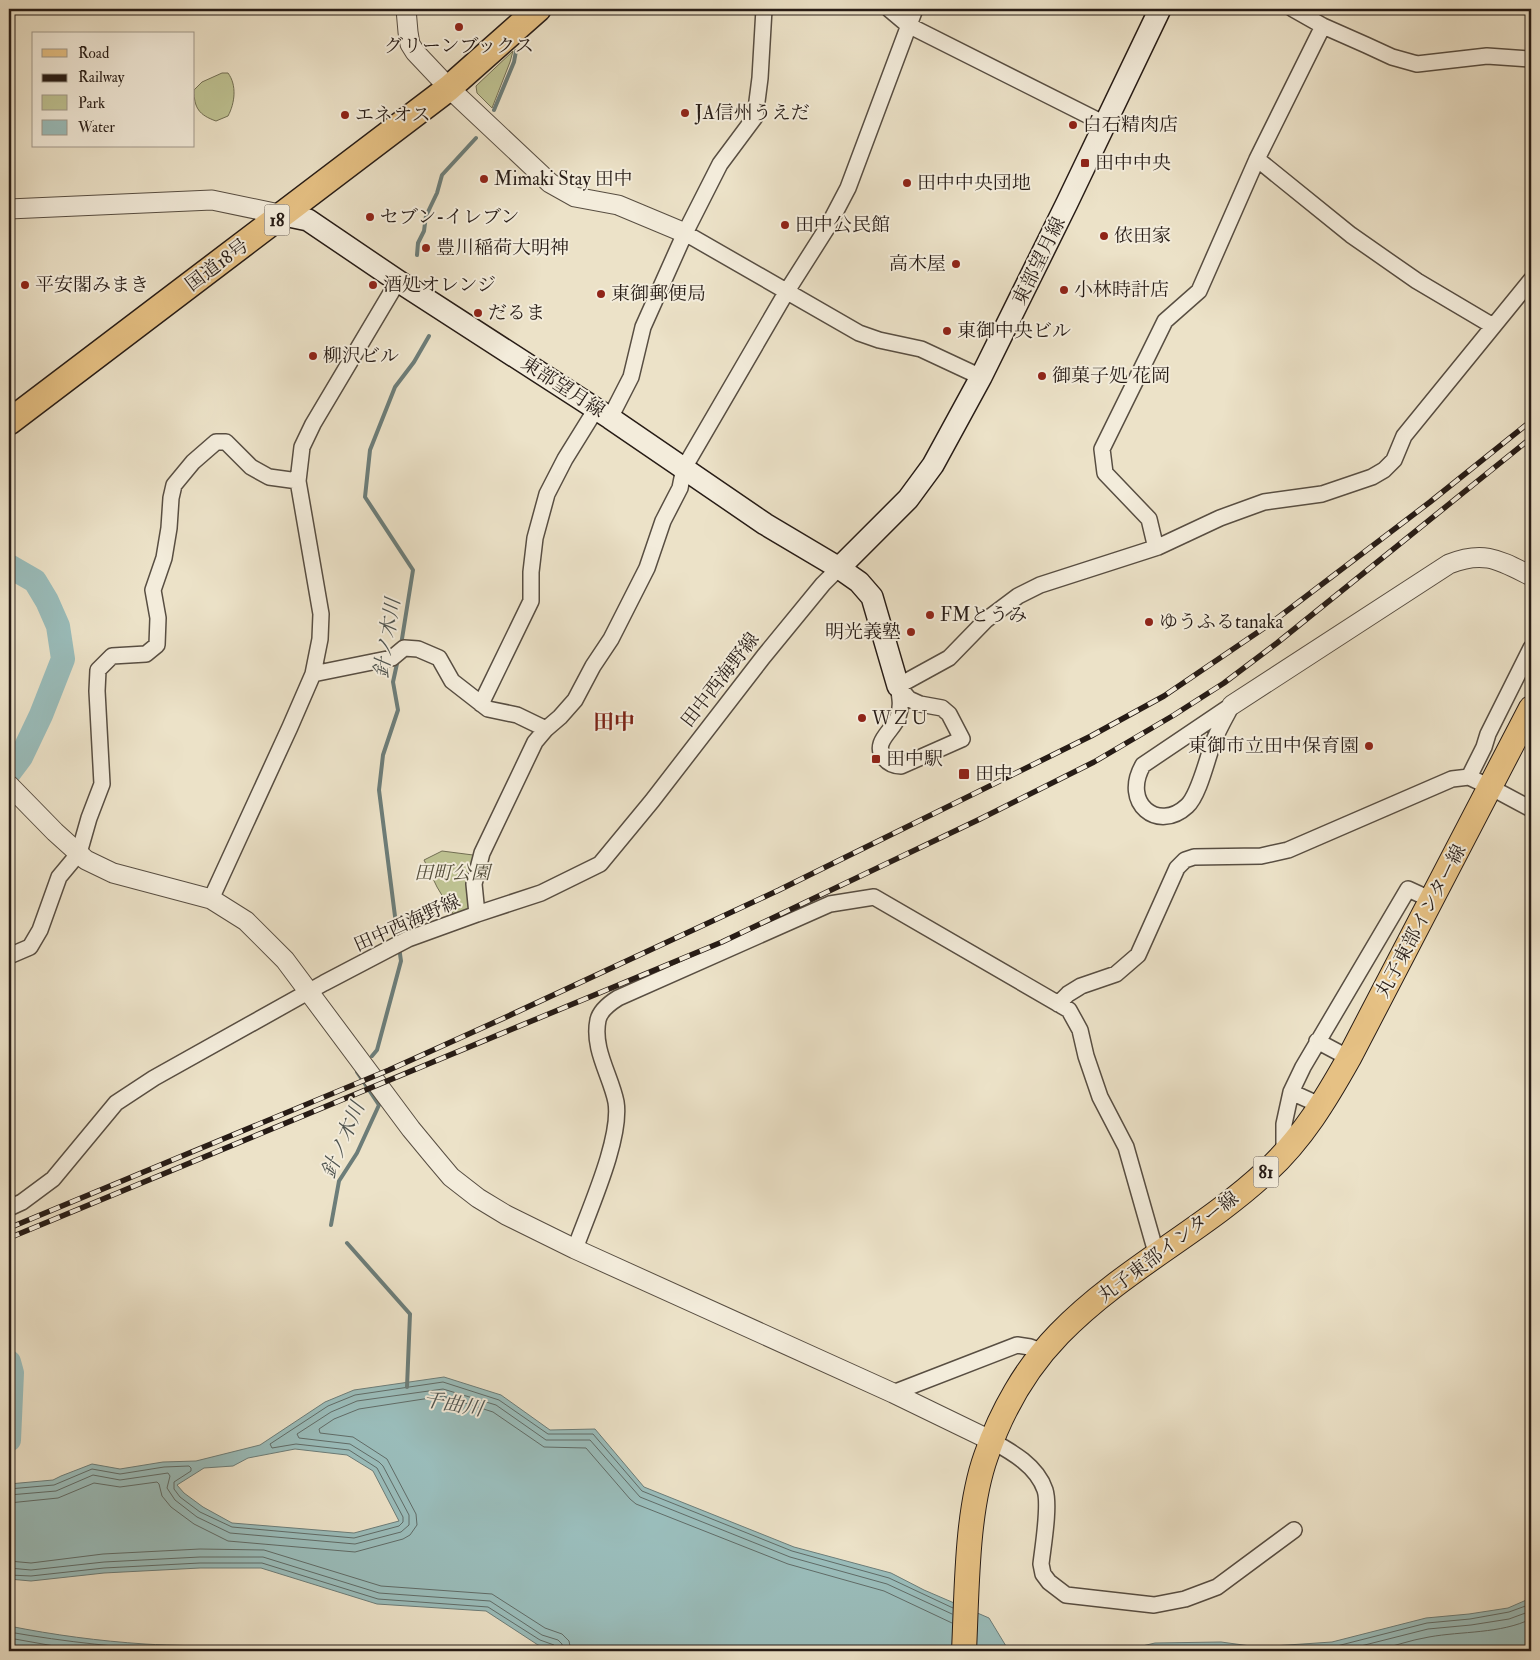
<svg xmlns="http://www.w3.org/2000/svg" width="1540" height="1660" viewBox="0 0 1540 1660" font-family="'IM FELL Double Pica','Noto Serif JP',serif">
  <style>
    .green { fill: #bec292; stroke: #726f54 }
    .water { fill: #9abdbb; stroke: #6c7d79; fill-rule: evenodd }
    .lines { fill: none; stroke-linecap: round; stroke-linejoin: round }
    .shore { stroke: #606c68; stroke-width: 1 }
    .stream { stroke: #6c7d79; stroke-width: 4 }
    .river { stroke: #9abdbb; stroke-width: 24 }
    .minor-casing { stroke: #584e42; stroke-width: 18 }
    .tertiary-casing { stroke: #584e42; stroke-width: 21 }
    .secondary-casing { stroke: #271c16; stroke-width: 24 }
    .primary-casing { stroke: #271c16; stroke-width: 26 }
    .trunk-casing { stroke: #271c16; stroke-width: 28 }
    .minor { stroke: #f3ecdb; stroke-width: 15 }
    .tertiary { stroke: #f3ecdb; stroke-width: 19 }
    .secondary { stroke: #f3ecdb; stroke-width: 21 }
    .primary { stroke: #e6c184; stroke-width: 24 }
    .trunk { stroke: #e6c184; stroke-width: 25 }
    .rail-casing { stroke: #271c16; stroke-width: 5.5 }
    .rail { stroke: #f3ecdb; stroke-width: 4; stroke-dasharray: 11; stroke-linecap: butt }
    .poi-dot { fill: #8f2418; stroke: #f3ecdb; stroke-width: 2 }
    .labels { text-anchor: middle; dominant-baseline: central; stroke-width: 4; stroke-linejoin: round; paint-order: stroke }
    .shield { fill: #f3ecdb; stroke: #645a51; stroke-width: 1 }
    .shield-label { font-size: 18px; font-weight: bold; fill: #271c16 }
    .poi-label { font-size: 19px; fill: #271c16; stroke: #f3ecdb; text-anchor: start }
    .street-label { font-size: 19px; fill: #271c16; stroke: #f3ecdb }
    .park-label { font-size: 19px; font-style: italic; fill: #544e3b; stroke: #f3ecdb }
    .water-label { font-size: 20px; font-style: italic; fill: #4f5450; stroke: #f3ecdb }
    .quarter-label { font-size: 21px; font-weight: bold; fill: #7a1f14; stroke: #f3ecdb }
  </style>
  <rect width="100%" height="100%" fill="#ece2c8"/>
  <filter id="stains"><feTurbulence type="fractalNoise" baseFrequency=".004" numOctaves="4"/><feColorMatrix values="0 0 0 0 .2 0 0 0 0 .09 0 0 0 0 .02 0 0 0 .5 -.17"/></filter>
  <radialGradient id="worn" r=".72"><stop offset=".6" stop-color="#630" stop-opacity="0"/><stop offset="1" stop-color="#630" stop-opacity=".3"/></radialGradient>
  <path class="green" d="M513 51 510 62 492 108 477 93 476 86Z
    M222 73H228C237 85 235 103 228 116L216 121C199 115 194 108 194 90L202 82Z
    M442 851 473 855 477 864 473 911 455 917 437 887 424 860Z"/>
  <path class="water" d="M444 1377 501 1395 550 1430 595 1429 644 1487 794 1547 891 1573 924 1590 989 1618 1009 1651H560L538 1645 486 1611 377 1604 261 1568H200L104 1573 31 1581 9 1579V1484L53 1480 61 1476 92 1464 120 1469 163 1462 196 1461 260 1445 325 1402 354 1390ZM295 1449 347 1455 373 1471 399 1521 354 1533 232 1523 203 1507 184 1493 177 1485 204 1468 233 1466 248 1458Z
    M1531 1598V1651H1121L1155 1643 1221 1642 1258 1647 1332 1642 1426 1618 1469 1614 1508 1608Z
    M9 1626C54 1635 99 1641 145 1644 173 1646 202 1644 229 1651H9Z"/>
  <g class="lines">
    <path class="shore" d="M9 1489 54 1485 92 1469 120 1474 164 1467 189 1466 191 1468V1471L174 1482V1489L180 1497 200 1512 232 1527 354 1538 399 1526 403 1522V1517L377 1468 349 1450 296 1444 272 1448 270 1444 328 1406 355 1395 443 1382 499 1400 548 1434H593L642 1491 792 1551 889 1578 953 1608
      M9 1495 56 1491 93 1475 120 1480 168 1473 170 1476 167 1488 175 1500 197 1517 230 1533 355 1544 401 1532 409 1525V1515L383 1466 379 1462 350 1444 299 1438 297 1434 331 1412 357 1401 443 1389 496 1405 546 1440H590L640 1497 790 1557 887 1584 952 1614
      M9 1503 58 1498 94 1483 120 1487 157 1482 159 1484 162 1496 171 1507 194 1524 228 1541 355 1552 403 1539 410 1535 417 1525 416 1514 387 1459 353 1437 320 1433 319 1429 334 1419 359 1409 443 1396 493 1412 544 1447 586 1448 630 1499 636 1504 788 1564 884 1591 952 1623
      M9 1561 31 1563 103 1554 200 1549 264 1550 381 1586 492 1594 545 1628 562 1634 569 1641 571 1651
      M9 1568 31 1570 104 1562 200 1557H263L379 1593 490 1601 542 1635 558 1640 562 1644 563 1651
      M9 1575 31 1576 104 1568 200 1563H262L378 1599 488 1607 540 1640 554 1645 557 1651
      M9 1632C66 1642 123 1648 181 1651
      M9 1638 54 1646 101 1651
      M1141 1651C1177 1642 1217 1647 1253 1651
      M1268 1651 1333 1647 1427 1623 1470 1619 1509 1612 1531 1604
      M1341 1651 1428 1629 1471 1625 1509 1619 1531 1611
      M1373 1651C1392 1647 1410 1640 1429 1637 1462 1631 1500 1634 1531 1619"/>
    <path class="stream" d="M494 110 514 62 516 51
      M417 255 418 243 424 231 426 216 437 193 442 175 476 138
      M401 645 413 570 365 497 370 450 395 387 414 362 429 336
      M398 940 379 790 383 755 398 710 393 682 398 659
      M372 1056 377 1050 401 961 399 947
      M331 1225 339 1181 357 1153 379 1105 357 1072
      M347 1243 410 1314 407 1387"/>
    <path class="river" d="M9 566 35 581 47 601 58 626 63 659 41 715 21 757 9 773
      M9 1362 12 1373 9 1440"/>
    <g class="minor-casing">
      <path id="minor" d="M889 9 908 25 1105 124
        M1293 9 1323 26 1366 45 1392 57 1417 64 1487 56 1531 59
        M1257 159 1351 235 1417 281 1493 326
        M685 233 859 333 879 340 921 349 981 377
        M610 418 631 377 643 327 685 233 720 164 755 117 760 78 764 9
        M1158 547 1154 540 1149 519 1105 473 1102 449 1165 321 1199 291 1257 159 1323 26
        M313 674 392 658 404 648 418 649 439 658 452 681 488 709 517 715 546 729
        M898 686 949 658 986 620 1018 596 1040 585 1158 547 1220 518 1264 502 1322 494 1372 477 1384 470 1394 460 1404 436 1531 280
        M898 686 909 699 920 704 942 708 949 714 962 739 901 766C895 766 889 764 884 758 872 742 893 731 898 717 902 706 900 697 898 686Z
        M481 704 531 601V572L535 538 547 494 565 459 596 409
        M1232 705C1225 718 1218 730 1213 743 1207 759 1199 795 1187 806 1158 833 1121 803 1143 765Z
        M1469 777 1484 747 1488 734 1531 648
        M211 899 290 727 313 674 320 639 321 614 298 481 302 447 313 424 398 281
        M477 914 474 884 482 853 535 742 546 729 560 717 575 700 593 666 611 639 647 568 663 521 680 488 684 468 787 291 827 228 848 188 915 9
        M9 956 30 947 40 930 59 877 79 853 89 818 102 784 97 691 98 670 112 656 146 654 157 645 158 618 153 590 164 558 169 528 171 498 174 485 193 462 216 442H226L251 467 269 477 298 481
        M1058 1004 1068 994 1081 986 1116 974 1138 955 1177 868 1185 860 1194 857 1261 856 1288 850 1452 779 1469 777 1490 787 1531 809
        M1317 1041 1349 1058
        M1291 1092 1322 1106
        M1284 1154V1124L1291 1092 1303 1067 1408 889 1432 900
        M9 1208 22 1202 53 1179 116 1103 154 1078 324 983 408 939 477 914 541 893 600 864 652 801 764 656 823 584 839 568
        M575 1249C588 1212 622 1139 616 1102 611 1076 592 1049 598 1020 600 1011 610 1003 618 998L830 904 874 897 1069 1010 1080 1030 1086 1056 1100 1097 1126 1147 1157 1256
        M893 1393 1017 1345 1030 1347 1043 1352
        M992 1441C1012 1452 1037 1466 1045 1490 1050 1506 1043 1546 1041 1564L1043 1574 1049 1582 1066 1595 1154 1605 1185 1599 1217 1587 1294 1530"/>
    </g>
    <g class="tertiary-casing">
      <path id="tertiary" d="M406 9 408 32 410 44 415 52 449 88 550 183 575 197 618 205 685 233
        M9 209 212 200 284 215
        M1232 705 1449 564C1484 550 1499 560 1531 576
        M9 785 55 832 86 860 113 873 211 899 246 921 285 960 411 1129 435 1158 451 1177 478 1198 506 1215 575 1249 893 1393 992 1441"/>
    </g>
    <g class="secondary-casing">
      <path id="secondary" d="M284 215 308 220 398 281 610 418 765 524 839 568 859 582 872 597 898 686
        M839 568 908 499 933 465 981 377 1067 203 1160 9"/>
    </g>
    <g class="primary-casing">
      <path id="primary" d="M964 1651C967 1592 966 1512 986 1456 1001 1412 1026 1368 1059 1334 1121 1270 1203 1231 1267 1171 1302 1139 1326 1099 1349 1058L1531 708"/>
    </g>
    <g class="trunk-casing">
      <path id="trunk" d="M9 422 449 88 538 9"/>
    </g>
    <use href="#minor" class="minor"/>
    <use href="#tertiary" class="tertiary"/>
    <use href="#secondary" class="secondary"/>
    <use href="#primary" class="primary"/>
    <use href="#trunk" class="trunk"/>
    <g class="rail-casing">
      <path id="rail" d="M9 1228 389 1070 504 1018 779 890 1091 736 1164 696 1267 626 1430 502 1531 421
        M9 1238 722 942 980 819 1094 762 1174 715 1224 683 1277 643 1531 438"/>
    </g>
    <use href="#rail" class="rail"/>
  </g>
  <g class="poi-dot">
    <circle cx="459" cy="27" r="5"/>
    <circle cx="685" cy="113" r="5"/>
    <circle cx="345" cy="115" r="5"/>
    <circle cx="1073" cy="125" r="5"/>
    <rect x="1080" y="158" width="10" height="10" rx="2.5"/>
    <circle cx="484" cy="179" r="5"/>
    <circle cx="907" cy="183" r="5"/>
    <circle cx="370" cy="217" r="5"/>
    <circle cx="785" cy="225" r="5"/>
    <circle cx="1104" cy="236" r="5"/>
    <circle cx="426" cy="248" r="5"/>
    <circle cx="956" cy="264" r="5"/>
    <circle cx="25" cy="285" r="5"/>
    <circle cx="373" cy="285" r="5"/>
    <circle cx="1064" cy="290" r="5"/>
    <circle cx="601" cy="294" r="5"/>
    <circle cx="478" cy="313" r="5"/>
    <circle cx="947" cy="331" r="5"/>
    <circle cx="313" cy="356" r="5"/>
    <circle cx="1042" cy="376" r="5"/>
    <circle cx="930" cy="615" r="5"/>
    <circle cx="1149" cy="622" r="5"/>
    <circle cx="911" cy="632" r="5"/>
    <circle cx="862" cy="718" r="5"/>
    <circle cx="1369" cy="746" r="5"/>
    <rect x="871" y="754" width="10" height="10" rx="2.5"/>
    <rect x="958" y="768" width="12" height="12" rx="2.5"/>
  </g>
  <g class="labels">
    <g class="shield">
      <rect x="264.5" y="204.5" width="25" height="31" rx="4"/>
      <rect x="1253.5" y="1156.5" width="25" height="31" rx="4"/>
    </g>
    <g class="shield-label">
      <text x="277" y="220">18</text>
      <text x="1266" y="1172">81</text>
    </g>
    <g class="poi-label">
      <text x="459" y="46" text-anchor="middle">グリーンブックス</text>
      <text x="695" y="113">JA信州うえだ</text>
      <text x="355" y="115">エネオス</text>
      <text x="1083" y="125">白石精肉店</text>
      <text x="1095" y="163">田中中央</text>
      <text x="494" y="179">Mimaki Stay 田中</text>
      <text x="917" y="183">田中中央団地</text>
      <text x="380" y="217">セブン-イレブン</text>
      <text x="795" y="225">田中公民館</text>
      <text x="1114" y="236">依田家</text>
      <text x="436" y="248">豊川稲荷大明神</text>
      <text x="946" y="264" text-anchor="end">高木屋</text>
      <text x="35" y="285">平安閣みまき</text>
      <text x="383" y="285">酒処オレンジ</text>
      <text x="1074" y="290">小林時計店</text>
      <text x="611" y="294">東御郵便局</text>
      <text x="488" y="313">だるま</text>
      <text x="957" y="331">東御中央ビル</text>
      <text x="323" y="356">柳沢ビル</text>
      <text x="1052" y="376">御菓子処 花岡</text>
      <text x="940" y="615">FMとうみ</text>
      <text x="1159" y="622">ゆうふるtanaka</text>
      <text x="901" y="632" text-anchor="end">明光義塾</text>
      <text x="872" y="718">ＷＺＵ</text>
      <text x="1359" y="746" text-anchor="end">東御市立田中保育園</text>
      <text x="886" y="759">田中駅</text>
      <text x="975" y="774">田中</text>
    </g>
    <g class="street-label">
      <text transform="translate(1039 261) rotate(-64)">東部望月線</text>
      <text transform="translate(217 265) rotate(-37)">国道18号</text>
      <text transform="translate(563 387) rotate(33)">東部望月線</text>
      <text transform="translate(720 680) rotate(-52)">田中西海野線</text>
      <text transform="translate(1421 921) rotate(-62)">丸子東部インター線</text>
      <text transform="translate(407 923) rotate(-24)">田中西海野線</text>
      <text transform="translate(1168 1247) rotate(-37)">丸子東部インター線</text>
    </g>
    <g class="park-label">
      <text x="452" y="873">田町公園</text>
    </g>
    <g class="water-label">
      <text transform="translate(387 638) rotate(-81)">針ノ木川</text>
      <text transform="translate(343 1140) rotate(-67)">針ノ木川</text>
      <text transform="translate(453 1404) rotate(10)">千曲川</text>
    </g>
    <g class="quarter-label">
      <text x="614" y="722">田中</text>
    </g>
  </g>
  <rect width="1540" height="1660" fill="none" stroke="#ece2c8" stroke-width="30"/>
  <rect x="10" y="10" width="1520" height="1640" fill="none" stroke="#271c16" stroke-width="2.5"/>
  <rect x="15" y="15" width="1510" height="1630" fill="none" stroke="#271c16"/>
  <rect x="32" y="32" width="162" height="115" fill="#f3ecdb" stroke="#a1998c"/>
  <rect x="42" y="49" width="25" height="8" fill="#e6c184" stroke="#a1998c"/>
  <text x="78" y="58" font-size="15" fill="#271c16">Road</text>
  <rect x="42" y="74" width="25" height="8" fill="#271c16" stroke="#a1998c"/>
  <text x="78" y="82" font-size="15" fill="#271c16">Railway</text>
  <rect x="42" y="95" width="25" height="15" fill="#bec292" stroke="#a1998c"/>
  <text x="78" y="108" font-size="15" fill="#271c16">Park</text>
  <rect x="42" y="120" width="25" height="15" fill="#9abdbb" stroke="#a1998c"/>
  <text x="78" y="132" font-size="15" fill="#271c16">Water</text>
  <rect width="100%" height="100%" filter="url(#stains)"/>
  <rect width="100%" height="100%" fill="url(#worn)"/>
</svg>
